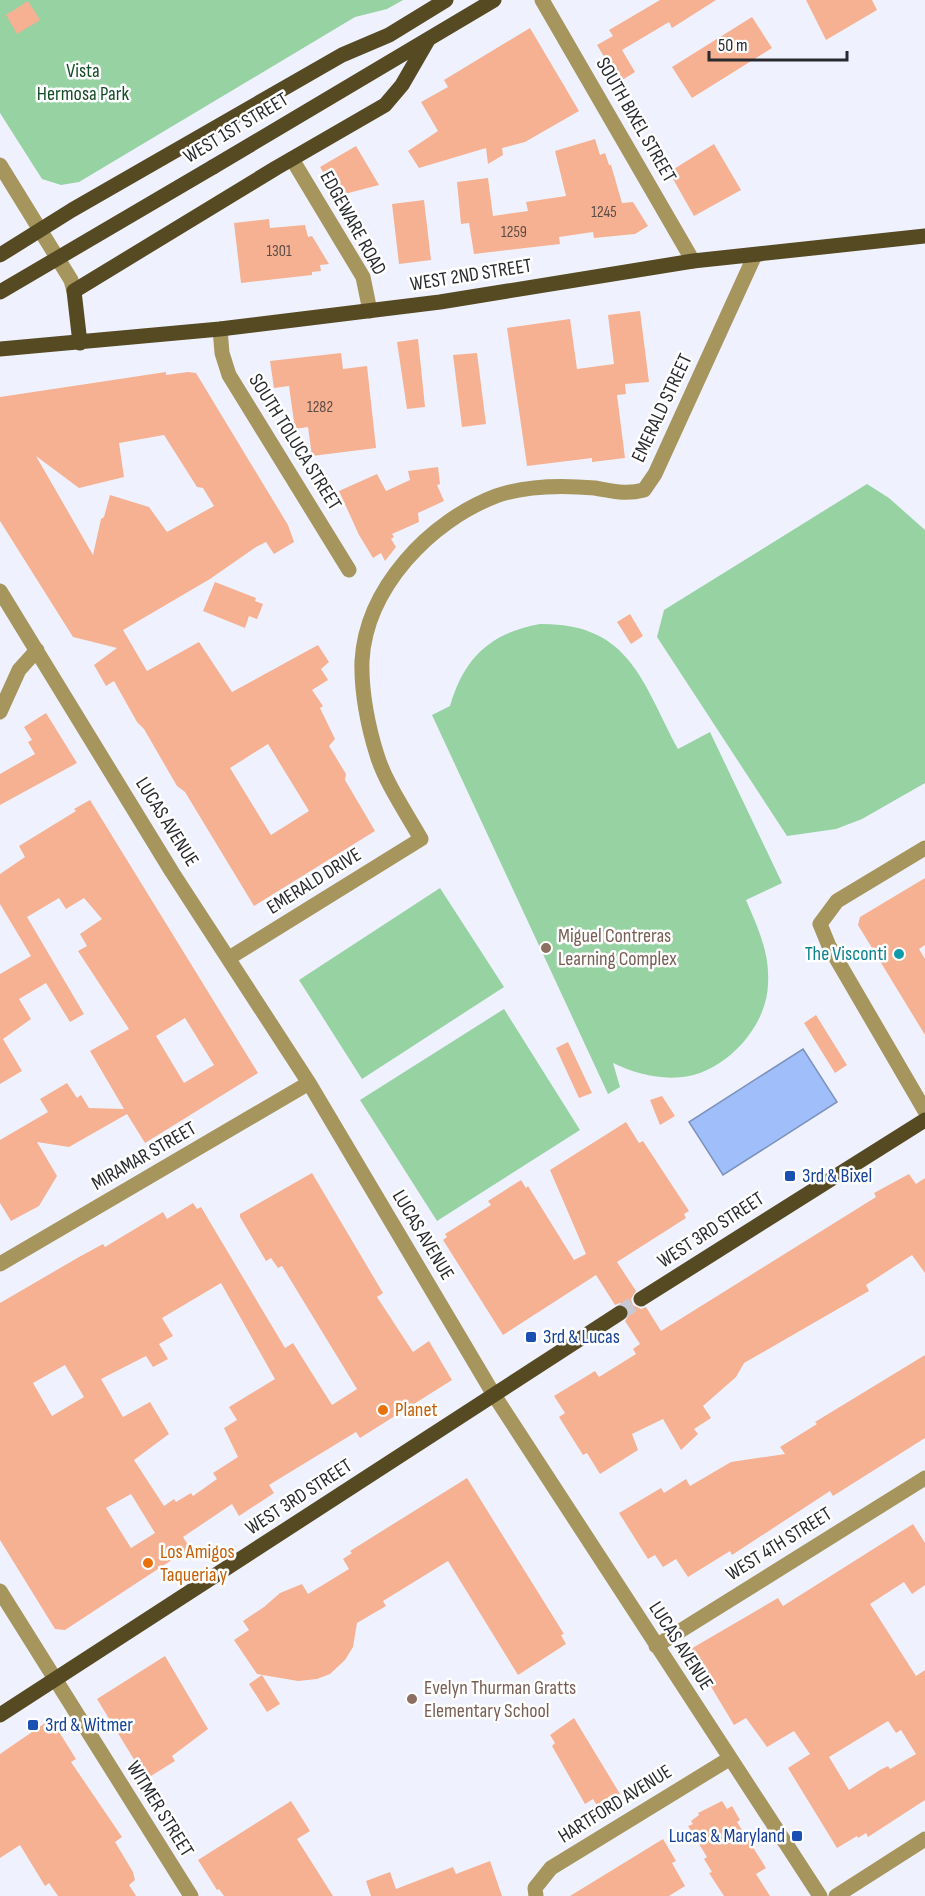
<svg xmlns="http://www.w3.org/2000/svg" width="925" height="1896" viewBox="0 0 925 1896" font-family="'Sofia Sans Condensed',sans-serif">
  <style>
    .green { fill: #96d2a2 }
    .water { fill: #a0bffa; stroke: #7c92bd; stroke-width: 1.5 }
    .building { fill: #f5b191; fill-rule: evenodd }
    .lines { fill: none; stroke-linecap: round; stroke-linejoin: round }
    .major-tunnel { stroke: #c7cad4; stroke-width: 15; stroke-dasharray: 15 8; stroke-linecap: butt }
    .minor { stroke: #a6955d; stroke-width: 15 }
    .major { stroke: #564a23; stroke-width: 15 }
    .major-bridge { stroke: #564a23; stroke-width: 15 }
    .education-dot { fill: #8d6e63; stroke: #fff; stroke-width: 2 }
    .culture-dot { fill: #0f9aa8; stroke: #fff; stroke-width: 2 }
    .transit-dot { fill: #1a4fb4; stroke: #fff; stroke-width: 2 }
    .food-dot { fill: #e8710a; stroke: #fff; stroke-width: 2 }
    .labels { text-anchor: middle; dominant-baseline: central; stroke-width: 5; stroke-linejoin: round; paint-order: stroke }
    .number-label { font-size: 16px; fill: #5c4c47 }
    .park-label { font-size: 20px; fill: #154d27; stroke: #fff }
    .street-label { font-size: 20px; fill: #292a2e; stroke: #fff }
    .education-label { font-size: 20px; fill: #785e54; stroke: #fff; text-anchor: start }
    .culture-label { font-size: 20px; fill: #0d838f; stroke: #fff; text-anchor: end }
    .transit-label { font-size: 20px; fill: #164399; stroke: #fff; text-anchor: start }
    .food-label { font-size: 20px; fill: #c56008; stroke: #fff; text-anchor: start }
  </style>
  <rect width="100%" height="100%" fill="#eff2fe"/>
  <path class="green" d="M0 0H403L387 9 355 17 79 182 61 185 42 179 0 113Z
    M867 484 889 498 925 530V783L862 819 836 829 787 836 657 637 664 610Z
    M540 624C630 623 642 682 678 749L710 732 782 883 746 900C758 928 770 953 768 984 767 1025 729 1068 689 1076 663 1081 636 1074 613 1063L620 1087 608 1094 432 715 450 706C464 658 490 633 540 624Z
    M440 888 504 987 362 1079 299 980Z
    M504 1009 580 1130 437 1221 360 1100Z"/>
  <path class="water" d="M803 1049 837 1102 723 1175 689 1122Z"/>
  <path class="building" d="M660 0H716L672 28 669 22 622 50 635 72 619 82 597 45 613 36 609 30Z
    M806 0H872L877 10 826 40Z
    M28 1 40 20 17 34 6 15Z
    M752 17 772 48 692 98 672 67Z
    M530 28 579 111 525 142 502 148 503 155 488 164 486 148 419 168 408 151 438 131 421 102 448 87 444 80Z
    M595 139 600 155 605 153 609 165H611L622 203 633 202 648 226 635 234 594 238 593 232 559 237 560 244 474 254 469 223 461 224 457 182 488 178 493 216 528 211 526 202 566 196 555 151Z
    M714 144 741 190 694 216 669 172Z
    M356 146 379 185 337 196 320 167Z
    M424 200 431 260 399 264 392 204Z
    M269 219 270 228 305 225 308 237 312 236 329 264 320 265 321 271 312 272V275L241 283 234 223Z
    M640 311 649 382 625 384 626 394 617 395 625 458 592 462V458L527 466 507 328 570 319 577 369 614 364 608 315Z
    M418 339 425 407 407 409 397 342Z
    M341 353 343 369 367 366 376 448 312 456 308 427 295 429 289 386 274 388 270 361Z
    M477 353 486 424 462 427 453 355Z
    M166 372V375L188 372 196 373 268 492 288 525 294 542 274 554 266 542 256 547 210 579 123 630 147 671 199 642 232 692 318 645 329 662 321 669 328 680 312 690 323 706 320 708 335 739 329 746 346 774 345 780 375 831 254 906 185 792 177 786 144 729 137 722 114 681 106 686 94 665 117 648 73 637 0 521V397ZM164 435 197 487 203 488 214 506 167 532 149 507 110 495 104 517 101 519 93 555 36 456 79 488 124 477 119 443ZM268 744 309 811 271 835 230 768Z
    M438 467 440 484 437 485 444 501 418 513 419 522 392 534 394 537 391 539 396 547 385 561 381 553 373 558 359 535 339 491 377 474 386 491 410 480 408 471Z
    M215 582 256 598 255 601 263 604 257 619 249 616 245 628 203 611Z
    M630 614 643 636 631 644 617 622Z
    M46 713 77 763 0 805V774L35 754 28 742 32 740 24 727Z
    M90 800 258 1073 145 1143 127 1114 69 1147 37 1142 57 1176 39 1206 11 1221 0 1203V1140L48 1112 40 1099 67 1083 77 1098 81 1095 89 1108 124 1109 90 1051 129 1029 78 951 87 946 80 934 102 919 84 898 66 909 59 898 27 917 84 1014 70 1022 46 983 19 999 31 1019 3 1039 22 1071 0 1084V974L31 956 0 904V874L25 857 19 846 76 811 74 809ZM185 1018 214 1065 184 1083 156 1036Z
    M925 878V945L919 949 925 959V1035L858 925 860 917Z
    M816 1015 847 1065 835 1073 804 1023Z
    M568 1042 592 1093 579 1098 556 1048Z
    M662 1096 675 1116 660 1125 650 1100Z
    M626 1122 639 1143 643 1141 689 1211 684 1214 686 1218 617 1262 636 1291 631 1299 633 1305 641 1309 646 1307 661 1331 876 1197 874 1193 909 1174 916 1184 925 1178V1273L912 1255 866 1285 869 1291 744 1363 736 1377 703 1406 711 1418 694 1429 698 1434 681 1450 663 1419 632 1434 638 1450 600 1474 587 1453 583 1455 559 1417 565 1413 554 1396 595 1371 599 1377 636 1354 633 1349 640 1344 625 1321 630 1313 628 1307 620 1303 615 1305 596 1275 503 1335 443 1240 447 1237 445 1234 491 1205 488 1201 521 1180 526 1188 528 1186 574 1260 586 1254 550 1170Z
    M312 1173 383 1293 377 1297 413 1352 429 1341 452 1380 360 1438 356 1432 269 1485 274 1493 239 1516 232 1504 183 1537 190 1548 65 1630 55 1629 0 1540V1303L79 1257 103 1244 105 1247 163 1212 167 1219 193 1203 197 1209 201 1207 285 1348 293 1343 332 1405 357 1389 282 1266 278 1268 271 1258 266 1261 240 1217V1214ZM221 1283 275 1379 229 1407 237 1420 224 1428 238 1457 213 1473 217 1479 193 1496 191 1493 176 1502 174 1499 164 1506 134 1460 169 1434 150 1402 123 1417 101 1379 146 1356 153 1367 168 1359 159 1344 173 1336 162 1318ZM65 1365 84 1397 52 1416 33 1383ZM131 1494 155 1533 131 1548 106 1508Z
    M925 1355V1438L833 1496 830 1491 732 1555 730 1551 688 1577 676 1559 663 1567 655 1555 648 1559 619 1513 661 1488 664 1493 686 1479 690 1486 731 1462 785 1454 780 1447 817 1424 815 1422Z
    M467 1478 564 1634 561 1635 566 1644 518 1675 448 1561 383 1601 386 1606 357 1623 353 1647 345 1660 330 1674 317 1679 298 1681 257 1674 234 1640 249 1630 243 1621 264 1607 280 1593 302 1584 308 1594 349 1569 343 1559 352 1553 350 1551Z
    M913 1524 925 1543V1585L912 1594 904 1582 870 1604 916 1676 925 1670V1800L868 1837 866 1833 858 1838 857 1836 837 1848 788 1768 810 1754 794 1731 767 1747 746 1718 734 1725 689 1650 778 1598 783 1606ZM888 1721 896 1733 901 1730 916 1754 890 1769 888 1766 880 1770 849 1790 829 1757Z
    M165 1656 208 1729 172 1756 175 1761 146 1779 97 1699Z
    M262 1675 280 1704 267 1712 249 1684Z
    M574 1718 620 1794 598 1807 593 1799 585 1804 552 1746 555 1743 550 1735Z
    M51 1719 76 1759 71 1762 122 1837 115 1842 133 1872 135 1880 129 1885 136 1896H58L49 1883 45 1886 20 1845 0 1858V1754Z
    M291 1801 310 1831 297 1839 333 1896H224L219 1889 217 1890 198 1860Z
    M722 1801 727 1809 732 1806 740 1820 737 1822 766 1868 756 1874 770 1896H724L709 1873 712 1872 704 1859 707 1857 688 1826 693 1824 691 1821 699 1815 698 1813Z
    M663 1839 676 1861 672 1863 685 1886 669 1896H570Z
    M490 1861 502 1896H371L366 1881 390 1872 396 1889 453 1867 456 1874Z"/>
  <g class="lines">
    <path class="major-tunnel" d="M620 1313 641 1299"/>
    <path class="minor" d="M542 0 693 261
      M292 159 363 277 370 311
      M0 165 71 280 74 291
      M220 329 222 353 229 375 349 570
      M0 591 172 872 309 1083 494 1395 820 1896
      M0 712 19 670 37 650
      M925 848 837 901 820 924 829 946 925 1111
      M229 958 421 839C407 814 385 782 377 755 368 727 361 691 362 661 366 588 430 521 496 496 527 485 562 485 595 488 613 491 625 495 644 490L655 474 755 255
      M0 1264 309 1083
      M0 1591 191 1896
      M656 1646 925 1478
      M536 1896 535 1888 551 1868 729 1759
      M836 1896 925 1839"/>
    <path class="major" d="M213 167 494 0
      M0 255 72 210 342 55 389 35 446 0
      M80 343 74 291 276 168 385 105 402 85 428 40
      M0 349 220 329 440 302 693 261 925 236
      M641 1299 925 1120
      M0 1715 620 1313"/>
    <path class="major-bridge" d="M0 292 213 167"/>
  </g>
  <g class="education-dot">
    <circle cx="546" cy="948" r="6"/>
    <circle cx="412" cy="1699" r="6"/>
  </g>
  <circle class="culture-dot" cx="899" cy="954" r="6"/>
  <g class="transit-dot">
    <rect x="784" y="1170" width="12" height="12" rx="3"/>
    <rect x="525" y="1331" width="12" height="12" rx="3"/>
    <rect x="27" y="1719" width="12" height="12" rx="3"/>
    <rect x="791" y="1830" width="12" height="12" rx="3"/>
  </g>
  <g class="food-dot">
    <circle cx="383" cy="1410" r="6"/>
    <circle cx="148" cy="1563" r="6"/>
  </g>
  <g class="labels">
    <g class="number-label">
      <text x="604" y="212">1245</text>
      <text x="514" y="232">1259</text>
      <text x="279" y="251">1301</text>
      <text x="320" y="407">1282</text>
    </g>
    <g class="park-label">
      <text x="83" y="71">Vista<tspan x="83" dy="23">Hermosa Park</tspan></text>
    </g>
    <g class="street-label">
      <text transform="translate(636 120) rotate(60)">SOUTH BIXEL STREET</text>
      <text transform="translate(236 128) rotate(-31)">WEST 1ST STREET</text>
      <text transform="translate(353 223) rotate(61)">EDGEWARE ROAD</text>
      <text transform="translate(471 275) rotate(-9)">WEST 2ND STREET</text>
      <text transform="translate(662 408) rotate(-65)">EMERALD STREET</text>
      <text transform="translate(295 442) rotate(58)">SOUTH TOLUCA STREET</text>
      <text transform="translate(167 822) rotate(58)">LUCAS AVENUE</text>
      <text transform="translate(314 881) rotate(-32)">EMERALD DRIVE</text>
      <text transform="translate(144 1156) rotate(-30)">MIRAMAR STREET</text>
      <text transform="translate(711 1230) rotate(-33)">WEST 3RD STREET</text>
      <text transform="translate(423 1235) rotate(59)">LUCAS AVENUE</text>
      <text transform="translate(299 1497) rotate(-33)">WEST 3RD STREET</text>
      <text transform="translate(779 1544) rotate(-32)">WEST 4TH STREET</text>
      <text transform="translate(681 1646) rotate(57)">LUCAS AVENUE</text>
      <text transform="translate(615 1804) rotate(-32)">HARTFORD AVENUE</text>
      <text transform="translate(160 1809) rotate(58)">WITMER STREET</text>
    </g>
    <g class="education-label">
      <text x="558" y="936">Miguel Contreras<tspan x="558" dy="23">Learning Complex</tspan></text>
      <text x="424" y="1688">Evelyn Thurman Gratts<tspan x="424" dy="23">Elementary School</tspan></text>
    </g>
    <g class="culture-label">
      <text x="887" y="954">The Visconti</text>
    </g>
    <g class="transit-label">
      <text x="802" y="1176">3rd &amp; Bixel</text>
      <text x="543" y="1337">3rd &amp; Lucas</text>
      <text x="45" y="1725">3rd &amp; Witmer</text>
      <text x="785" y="1836" text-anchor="end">Lucas &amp; Maryland</text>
    </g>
    <g class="food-label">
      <text x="395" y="1410">Planet</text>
      <text x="160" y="1552">Los Amigos<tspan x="160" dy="23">Taqueria y</tspan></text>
    </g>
  </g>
  <path d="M709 51v9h138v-9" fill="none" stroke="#292a2e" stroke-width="3"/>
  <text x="718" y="51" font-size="18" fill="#292a2e" stroke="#ffffff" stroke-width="4.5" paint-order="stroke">50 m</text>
</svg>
